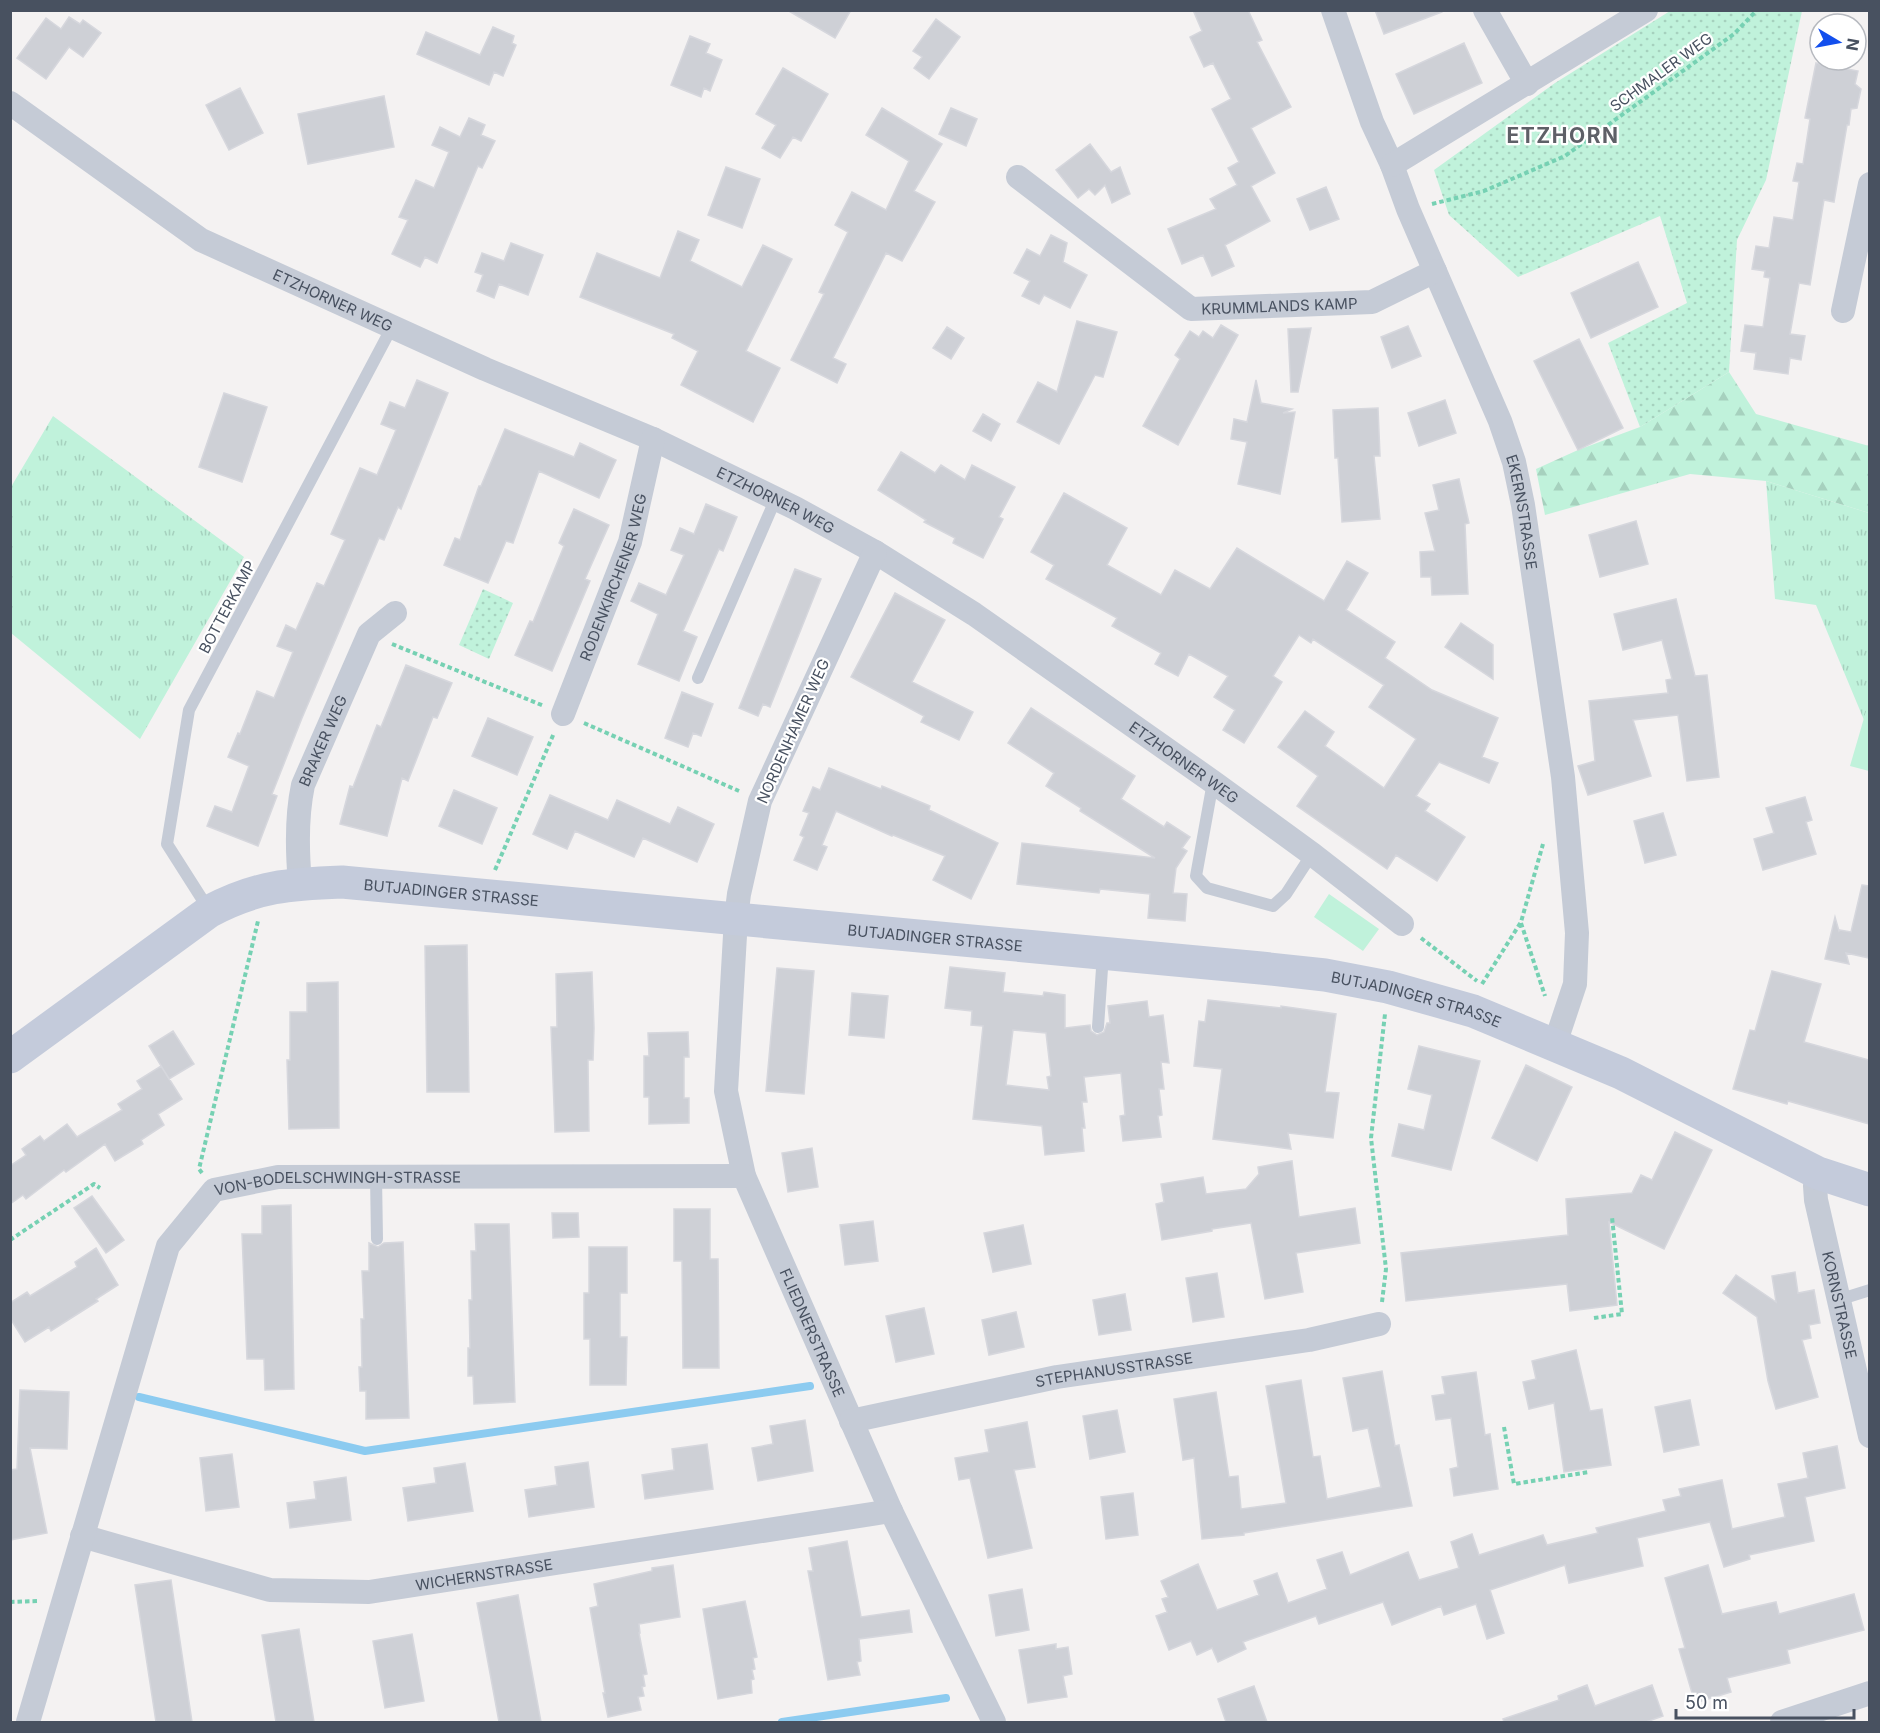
<svg xmlns="http://www.w3.org/2000/svg" width="1880" height="1733" viewBox="0 0 1880 1733" font-family="Inter,sans-serif">
  <style>
    .grass { fill: url(#grass-tufts) }
    .forest { fill: url(#forest-firs) }
    .park { fill: url(#park-dots) }
    .pitch { fill: #c0f2db }
    .lines { fill: none; stroke-linecap: round; stroke-linejoin: round }
    .stream { stroke: #8ccbf0; stroke-width: 8 }
    .building { fill: #ced0d6; stroke: #d6d7dd; stroke-width: 1.5; fill-rule: evenodd }
    .path { stroke: #76d1b3; stroke-width: 4; stroke-dasharray: 4.5 3; stroke-linecap: butt }
    .lane { stroke: #c5cbd6; stroke-width: 12 }
    .street { stroke: #c5cbd6; stroke-width: 24 }
    .secondary { stroke: #c4cbdb; stroke-width: 33 }
    .labels { text-anchor: middle; dominant-baseline: central; stroke-width: 4.5; stroke-linejoin: round; paint-order: stroke }
    .street-label { font-size: 15px; fill: #485160; stroke: #fff }
    .district-label { font-size: 21px; font-weight: bold; letter-spacing: 1.5px; fill: #5e6067; stroke: #fff }
  </style>
  <defs>
    <pattern id="grass-tufts" width="24" height="20" patternUnits="userSpaceOnUse" patternTransform="scale(1.5)"><rect width="24" height="20" fill="#c0f2db"/><path d="M3 7l-1-3M5 7V3M7 7l1-3M15 17l-1-3M17 17v-4M19 17l1-3" fill="none" stroke="#a6d1be"/></pattern>
    <pattern id="forest-firs" width="22" height="20" patternUnits="userSpaceOnUse" patternTransform="scale(1.5)"><rect width="22" height="20" fill="#c0f2db"/><path d="M5 1l3.5 6h-7zM16 11l3.5 6h-7z" fill="#a6d1be"/></pattern>
    <pattern id="park-dots" width="8" height="8" patternUnits="userSpaceOnUse" patternTransform="scale(1.5)"><rect width="8" height="8" fill="#c0f2db"/><path d="M2 2h.1M6 6h.1" fill="none" stroke="#a6d1be" stroke-width="1.8" stroke-linecap="round"/></pattern>
  </defs>
  <rect width="100%" height="100%" fill="#f4f2f2"/>
  <path class="grass" d="M53 416 244 557 140 739 11 633V487Z
    M1766 481 1869 513 1870 701 1864 720 1816 605 1775 599Z"/>
  <path class="forest" d="M1729 372 1756 414 1869 446V513L1766 481 1690 474 1545 515 1536 469 1578 450 1640 427Z"/>
  <path class="park" d="M1670 11H1802L1766 180 1737 240 1729 372 1640 427 1608 343 1687 303 1660 216 1518 277 1449 215 1434 170 1555 83Z
    M483 589 513 603 489 659 459 645Z"/>
  <path class="pitch" d="M1869 701V771L1850 766Z
    M1329 894 1379 929 1363 951 1314 917Z"/>
  <g class="lines">
    <path class="stream" d="M139 1397 365 1451 810 1386
      M782 1722 946 1698"/>
  </g>
  <path class="building" d="M787 10H851L835 38Z
    M1193 10H1248L1262 40 1257 42 1291 107 1251 128 1275 173 1251 186 1270 221 1225 245 1234 266 1212 276 1203 255 1182 264 1168 229 1216 209 1210 199 1237 185 1228 168 1239 162 1212 109 1231 99 1213 63 1204 67 1190 37 1202 31Z
    M1375 10H1442V12L1384 34Z
    M69 17 80 24 83 20 101 33 83 57 69 47 46 79 17 58 46 18 61 29Z
    M936 19 960 37 929 79 914 68 922 57 913 51Z
    M493 27 514 36 512 43 516 45 503 76 494 72 489 85 417 54 426 32 480 55Z
    M690 36 710 44 706 53 722 60 710 91 704 88 701 97 671 85Z
    M1464 43 1482 83 1414 114 1396 74Z
    M1816 63 1858 71 1855 84 1861 89 1857 108 1851 109 1849 125H1847L1834 202 1824 200 1810 285 1799 283 1790 334 1805 336 1801 360 1790 358 1788 374 1754 369 1756 353 1741 351 1745 325 1763 327 1770 278 1764 277 1765 271 1752 269 1756 246 1769 248 1774 217 1793 220 1799 182 1793 181 1797 163 1803 164 1810 119 1805 118Z
    M783 68 828 94 801 141 793 137 780 158 762 148 776 125 756 114Z
    M240 88 263 133 229 150 206 105Z
    M384 96 394 147 308 164 298 114Z
    M882 108 942 144 914 191 935 202 902 261 886 253 833 358 846 364 837 383 791 360 824 294 819 292 848 232 835 225 852 192 886 210 909 161 866 135Z
    M951 108 977 119 966 146 939 134Z
    M469 118 485 125 481 135 495 141 482 168 478 166 437 263 425 257 420 267 392 254 408 220 399 217 416 180 434 188 449 152 432 145 440 127 460 137Z
    M1090 144 1111 172 1120 167 1130 194 1112 203 1105 185 1095 195 1089 189 1078 198 1056 170Z
    M726 167 760 179 742 228 708 215Z
    M1326 187 1339 219 1310 230 1297 199Z
    M678 231 699 240 690 261 742 287 763 245 792 259 746 351 780 368 753 422 681 385 698 351 672 338 674 334 580 297 597 253 660 278Z
    M1051 235 1067 243 1063 262 1087 275 1070 308 1044 295 1039 304 1022 296 1030 281 1014 273 1027 249 1040 256Z
    M511 243 543 255 528 295 499 284 494 298 477 291 483 275 475 272 482 253 504 261Z
    M1638 262 1658 307 1591 338 1571 293Z
    M1077 321 1117 332 1103 377 1095 375 1059 444 1017 422 1038 382 1057 392Z
    M1221 325 1238 335 1178 445 1143 426 1180 359 1175 355 1190 331 1199 337 1203 331 1213 338Z
    M1408 326 1421 356 1392 368 1381 337Z
    M947 327 964 338 951 359 933 348Z
    M1311 328 1298 392H1291L1288 329Z
    M1579 339 1623 428 1578 450 1534 361Z
    M417 380 448 393 401 509 398 507 384 540 379 538 302 718 272 794 277 796 258 846 207 826 215 806 232 812 249 766 228 757 238 733 240 734 257 691 274 698 293 652 277 646 286 625 296 630 317 583 324 586 345 540 331 534 360 468 377 475 396 430 381 424 390 402 405 408Z
    M1256 380 1261 403 1292 409 1283 413 1295 412 1280 494 1238 484 1247 442 1231 439 1234 419 1247 422Z
    M224 393 267 407 242 482 199 467Z
    M1445 400 1456 433 1419 446 1408 413Z
    M1378 408 1380 456H1374L1380 519 1342 522 1338 458H1335L1333 410Z
    M983 414 1000 424 991 441 973 431Z
    M505 429 574 457 580 443 616 460 599 498 539 471 513 543 506 541 488 583 444 565 455 538 460 540 479 486H481Z
    M901 452 935 473 941 465 965 480 972 465 1015 487 999 517 1003 519 983 558 953 543 955 538 924 522 926 520 878 490Z
    M1459 479 1469 523 1465 524 1468 594 1432 595 1431 577H1421L1420 552 1435 551 1425 513 1439 510 1433 485Z
    M1064 493 1127 528 1107 565 1161 595 1175 570 1210 589 1237 548 1324 601 1347 561 1368 573 1346 610 1395 642 1385 658 1432 690 1498 718 1482 757 1498 763 1489 783 1439 762 1416 796 1430 804 1425 811 1465 837 1437 881 1396 855 1387 869 1297 806 1318 776 1278 747 1305 711 1334 732 1325 746 1384 788 1416 739 1369 707 1384 685 1313 639 1311 643 1299 635 1273 676 1282 682 1244 743 1223 730 1235 710 1214 697 1228 676 1189 654 1178 676 1155 664 1161 653 1112 626 1117 618 1046 579 1054 565 1031 552Z
    M706 504 737 517 723 551 719 549 683 631 697 637 679 681 638 664 658 614 631 601 639 583 666 595 684 555 671 550 680 528 694 534Z
    M574 509 609 525 585 579 590 581 552 671 515 655 530 621 533 622 564 546 559 543Z
    M1636 521 1648 564 1600 577 1589 535Z
    M795 569 821 579 770 707 763 704 758 716 739 708Z
    M895 593 945 620 912 682 973 712 959 740 921 722 924 716 851 677Z
    M1676 599 1695 676 1707 675 1719 777 1687 781 1678 715 1633 720 1651 776 1588 795 1578 766 1595 761 1589 701 1668 693 1666 680 1672 679 1662 640 1623 650 1614 614Z
    M1461 623 1493 645V679L1445 647Z
    M406 665 452 683 437 718 433 717 408 781 402 778 387 836 340 824 350 786 353 787 377 725 381 727Z
    M682 692 713 704 701 736 693 733 688 747 665 738Z
    M1031 708 1135 776 1121 799 1164 827 1167 822 1190 837 1182 848 1187 851 1176 868 1173 893 1187 894 1185 921 1148 918 1150 894 1100 889 1099 893 1017 884 1022 843 1155 858 1080 811 1081 808 1046 786 1054 773 1008 743Z
    M488 718 533 737 517 775 472 756Z
    M829 768 881 789 882 786 930 806 929 810 998 843 971 899 933 880 945 856 893 835 892 836 836 811 822 845 827 847 817 870 794 860 804 837 800 835 809 813 803 811 813 787 820 790Z
    M454 790 497 808 482 844 439 826Z
    M550 795 608 820 617 800 670 824 678 807 714 824 697 862 643 838 634 857 575 831 567 849 533 834Z
    M1805 797 1812 820 1806 822 1816 854 1763 870 1754 839 1774 833 1766 808Z
    M1663 813 1676 855 1645 863 1634 821Z
    M1862 885 1869 886V958L1846 953 1849 964 1825 959 1835 917 1839 931 1840 930 1851 932Z
    M467 945 469 1092H427L425 946Z
    M950 967 1005 973 1003 992 1043 996 1044 992 1065 995V1028L1090 1025 1091 1031 1097 1035 1104 1032 1107 1023H1110L1108 1006 1147 1001 1149 1017 1163 1015 1169 1063 1161 1062 1164 1089H1159L1162 1115 1158 1116 1161 1137 1123 1141 1120 1116 1125 1115 1121 1073 1084 1077 1087 1102H1082L1085 1128H1082L1084 1151 1045 1155 1042 1126 973 1119 983 1026 971 1025 972 1011 945 1008ZM1013 1030 1046 1033 1051 1076 1047 1077 1049 1090 1006 1085Z
    M777 968 814 971 804 1094 766 1091Z
    M1772 971 1821 984 1804 1042 1869 1060V1124L1788 1101 1787 1104 1733 1089 1750 1030 1755 1031Z
    M592 972 594 1028 593 1060H588L589 1131 555 1132 551 1027H557L556 974Z
    M338 982 339 1128 289 1129 287 1060H290V1012H307V983Z
    M852 993 888 996 884 1038 849 1035Z
    M1208 1000 1281 1008V1006L1336 1014 1325 1092 1339 1093 1333 1138 1288 1133 1291 1149 1213 1139 1222 1069 1194 1066 1199 1021 1205 1022Z
    M173 1031 194 1064 169 1079 149 1046Z
    M688 1032 689 1057H684V1098H689V1123L649 1124V1097H644V1056H649L648 1033Z
    M1419 1046 1480 1061 1451 1170 1392 1156 1399 1124 1424 1130 1432 1095 1408 1089Z
    M1526 1065 1572 1087 1537 1161 1492 1138Z
    M161 1066 182 1099 158 1114 164 1125 141 1140 143 1144 115 1161 105 1144 66 1172 64 1170 26 1199 23 1195 10 1204V1166L26 1155 22 1149 40 1136 44 1141 67 1124 77 1137 122 1110 118 1104 142 1089 137 1081Z
    M1675 1132 1712 1150 1664 1249 1609 1222 1617 1305 1570 1311 1567 1284 1406 1301 1401 1253 1568 1235 1566 1199 1632 1193 1641 1175 1652 1180Z
    M812 1148 818 1187 788 1192 782 1153Z
    M1292 1161 1299 1217 1355 1208 1360 1243 1296 1253 1303 1292 1265 1299 1251 1223 1212 1229V1231L1162 1240 1156 1204 1164 1202 1161 1184 1203 1177 1206 1194 1246 1189 1259 1174 1258 1167Z
    M92 1196 124 1240 106 1253 74 1208Z
    M291 1205 294 1389 265 1390 264 1359H247L242 1234H262V1206Z
    M674 1209H710V1259H718L719 1368H683L682 1261H674Z
    M552 1213H578L579 1237 553 1238Z
    M873 1221 878 1261 845 1265 840 1225Z
    M475 1224H509L515 1402 474 1404 473 1376H468V1348H470L469 1300H472L471 1251H476Z
    M1023 1225 1031 1264 993 1272 984 1233Z
    M403 1242 409 1418 366 1419V1391H360L359 1367H362L361 1319H364L362 1271H369V1243L378 1247 384 1243Z
    M589 1247H627V1293H620V1337H627L626 1385H590V1339H584V1293H589Z
    M96 1248 118 1285 96 1299 98 1301 51 1331 49 1327 25 1342 10 1318V1303L27 1292 30 1296 77 1267 75 1262Z
    M1795 1272 1798 1293 1814 1290 1820 1323 1809 1325 1811 1338 1802 1340 1818 1397 1776 1409 1768 1381 1757 1317 1723 1293 1736 1275 1776 1302 1772 1276Z
    M1217 1273 1224 1317 1193 1322 1186 1278Z
    M1125 1294 1131 1330 1099 1335 1093 1300Z
    M924 1308 934 1354 896 1362 886 1316Z
    M1016 1312 1024 1347 989 1355 982 1320Z
    M1576 1350 1590 1411 1602 1409 1611 1465 1564 1472 1554 1403 1529 1409 1523 1382 1536 1379 1532 1361Z
    M1382 1371 1395 1446 1399 1445 1412 1506 1244 1533V1535L1202 1539 1194 1458 1183 1460 1174 1399 1216 1392 1229 1477 1238 1476 1241 1509 1286 1503 1266 1386 1301 1380 1313 1457 1320 1456 1327 1499 1381 1487 1368 1428 1353 1431 1343 1378Z
    M1476 1372 1485 1435 1490 1434 1498 1489 1454 1496 1450 1469 1458 1467 1451 1418 1436 1420 1432 1396 1445 1394 1442 1377Z
    M20 1390 69 1392 67 1449 30 1448 47 1533 10 1540V1470L17 1469Z
    M1690 1400 1699 1445 1664 1452 1655 1407Z
    M1117 1410 1125 1452 1090 1459 1083 1416Z
    M805 1420 813 1471 758 1481 752 1448 773 1444 770 1426Z
    M1027 1422 1035 1467 1014 1470 1032 1548 988 1558 970 1478 959 1480 955 1458 989 1452 985 1430Z
    M707 1444 713 1489 645 1499 642 1475 674 1470 672 1449Z
    M1837 1446 1845 1488 1805 1497 1814 1541 1749 1555 1750 1559 1724 1567 1710 1522 1637 1538 1643 1566 1569 1583 1565 1565 1490 1590 1504 1633 1487 1639 1476 1604 1444 1615 1441 1606 1392 1625 1383 1602 1319 1624 1316 1616 1243 1642 1246 1649 1218 1662 1212 1648 1197 1655 1191 1641 1169 1650 1156 1616 1167 1612 1162 1599 1168 1597 1161 1581 1198 1564 1217 1610 1259 1595 1254 1581 1277 1573 1288 1603 1327 1589 1317 1560 1342 1552 1350 1575 1408 1552 1419 1580 1459 1568 1451 1542 1472 1534 1479 1555 1543 1535 1547 1545 1598 1533 1596 1528 1666 1511 1663 1500 1681 1496 1679 1489 1722 1480 1732 1529 1785 1517 1778 1484 1808 1478 1803 1453Z
    M232 1454 239 1507 206 1511 200 1458Z
    M588 1462 594 1507 529 1517 525 1490 557 1485 555 1467Z
    M465 1463 473 1511 408 1521 403 1488 436 1483 434 1468Z
    M346 1477 351 1520 290 1528 287 1503 316 1499 314 1482Z
    M1133 1493 1138 1535 1106 1539 1101 1497Z
    M847 1541 861 1617 909 1610 912 1632 859 1639 861 1661 857 1662 860 1675 828 1680 808 1571H813L809 1548Z
    M673 1565 680 1617 639 1624 640 1633H639L647 1674 643 1675 645 1686 642 1687 644 1696 638 1697 641 1710 608 1717 603 1693H605L590 1608 598 1606 594 1584 652 1571V1568Z
    M1708 1565 1722 1614 1776 1602 1779 1614 1854 1594 1864 1630 1787 1650 1790 1663 1727 1678 1731 1692 1695 1703 1679 1649 1685 1648 1665 1578Z
    M171 1580 192 1722H156L135 1585Z
    M1022 1589 1029 1630 996 1636 989 1595Z
    M518 1595 541 1722H499L477 1603Z
    M745 1601 757 1657 753 1658 755 1669 752 1670 754 1679 751 1680 752 1693 718 1699 703 1609Z
    M299 1629 314 1722H276L262 1635Z
    M412 1634 424 1701 385 1708 373 1641Z
    M1056 1644V1649L1068 1647 1072 1674 1063 1676 1067 1697 1028 1703 1019 1650Z
    M1587 1685 1595 1706 1652 1685 1663 1716 1646 1722H1504L1503 1719 1559 1700 1558 1696Z
    M1254 1686 1267 1722H1226L1218 1699Z"/>
  <g class="lines">
    <path class="path" d="M1432 204 1484 191 1565 156 1734 34 1757 10
      M392 644 544 706
      M584 723 739 791
      M495 870 554 733
      M1521 923 1545 996
      M1421 938 1477 981
      M1482 984 1521 922 1543 844
      M202 1173 199 1169 258 921
      M10 1240 94 1184 100 1188
      M1382 1302 1386 1269 1371 1138 1385 1014
      M1594 1318 1622 1314 1612 1217
      M1504 1427 1514 1484 1589 1472
      M10 1602 40 1601"/>
    <path class="lane" d="M698 678 776 498
      M1213 782 1196 876 1207 888 1273 906 1286 894 1312 854
      M209 910 167 844 189 710 392 327
      M1098 1027 1103 954
      M376 1176 377 1239
      M1838 1300 1870 1290"/>
    <g class="street">
      <path id="s1" d="M1333 10 1372 122 1392 165 1408 209 1500 421 1514 462 1523 505 1563 777 1577 933 1575 984 1555 1044"/>
      <path d="M1485 10 1527 84"/>
      <path id="s2" d="M10 103 201 240 485 369 653 439 795 508 875 552 974 614 1213 782 1312 854 1402 924"/>
      <path d="M1392 165 1646 10"/>
      <path id="s3" d="M1018 177 1191 309 1372 302 1435 271"/>
      <path d="M1843 311 1870 184"/>
      <path id="s4" d="M875 552 760 801 739 894 736 918 726 1091 744 1176 891 1511 994 1722"/>
      <path id="s5" d="M563 714 630 542 653 439"/>
      <path id="s6" d="M300 883C297 850 296 818 303 785L369 634 395 613"/>
      <path id="s7" d="M1818 1173 1815 1186 1816 1200 1870 1436"/>
      <path id="s8" d="M851 1421 1057 1377 1309 1340 1379 1324"/>
      <path id="s9" d="M82 1536 270 1590 369 1592 891 1511"/>
      <path id="s10" d="M28 1722 168 1246 214 1190 278 1177 744 1176"/>
      <path d="M1782 1722 1870 1693"/>
    </g>
    <path class="secondary" id="s11" d="M10 1057 210 911C258 886 289 884 342 882L1261 968 1325 975 1388 987 1473 1011 1621 1073 1818 1173 1870 1190"/>
  </g>
  <g class="labels">
    <g class="street-label">
      <text transform="translate(1661 72) rotate(-36)">SCHMALER WEG</text>
      <text stroke="none"><textPath href="#s2" startOffset="380">ETZHORNER WEG</textPath></text>
      <text stroke="none"><textPath href="#s3" startOffset="306">KRUMMLANDS KAMP</textPath></text>
      <text stroke="none"><textPath href="#s2" startOffset="866">ETZHORNER WEG</textPath></text>
      <text stroke="none"><textPath href="#s1" startOffset="538">EKERNSTRASSE</textPath></text>
      <text stroke="none"><textPath href="#s5" startOffset="146">RODENKIRCHENER WEG</textPath></text>
      <text transform="translate(227 607) rotate(-62)">BOTTERKAMP</text>
      <text transform="translate(793 731) rotate(-66)">NORDENHAMER WEG</text>
      <text stroke="none"><textPath href="#s6" startOffset="147">BRAKER WEG</textPath></text>
      <text stroke="none"><textPath href="#s2" startOffset="1352">ETZHORNER WEG</textPath></text>
      <text stroke="none"><textPath href="#s11" startOffset="494">BUTJADINGER STRASSE</textPath></text>
      <text stroke="none"><textPath href="#s11" startOffset="980">BUTJADINGER STRASSE</textPath></text>
      <text stroke="none"><textPath href="#s11" startOffset="1466">BUTJADINGER STRASSE</textPath></text>
      <text stroke="none"><textPath href="#s10" startOffset="693">VON-BODELSCHWINGH-STRASSE</textPath></text>
      <text stroke="none"><textPath href="#s7" startOffset="135">KORNSTRASSE</textPath></text>
      <text stroke="none"><textPath href="#s4" startOffset="825">FLIEDNERSTRASSE</textPath></text>
      <text stroke="none"><textPath href="#s8" startOffset="268">STEPHANUSSTRASSE</textPath></text>
      <text stroke="none"><textPath href="#s9" startOffset="411">WICHERNSTRASSE</textPath></text>
    </g>
    <g class="district-label">
      <text x="1563" y="135">ETZHORN</text>
    </g>
  </g>
  <rect width="1880" height="1733" fill="none" stroke="#485160" stroke-width="24"/>
  <g transform="translate(1838 42) rotate(100)"><circle r="28" fill="#ffffff" stroke="#b6b9bf" stroke-width="1.5"/>
  <path d="M0-4.5L10 22L0 15L-10 22Z" fill="#134fed"/>
  <text y="-9" font-size="16" font-weight="bold" text-anchor="middle" fill="#485160">N</text>
  </g>
  <path d="M1676 1709v9h178v-9" fill="none" stroke="#485160" stroke-width="3"/>
  <text x="1685" y="1709" font-size="18" fill="#485160" stroke="#ffffff" stroke-width="4.5" paint-order="stroke">50 m</text>
</svg>
